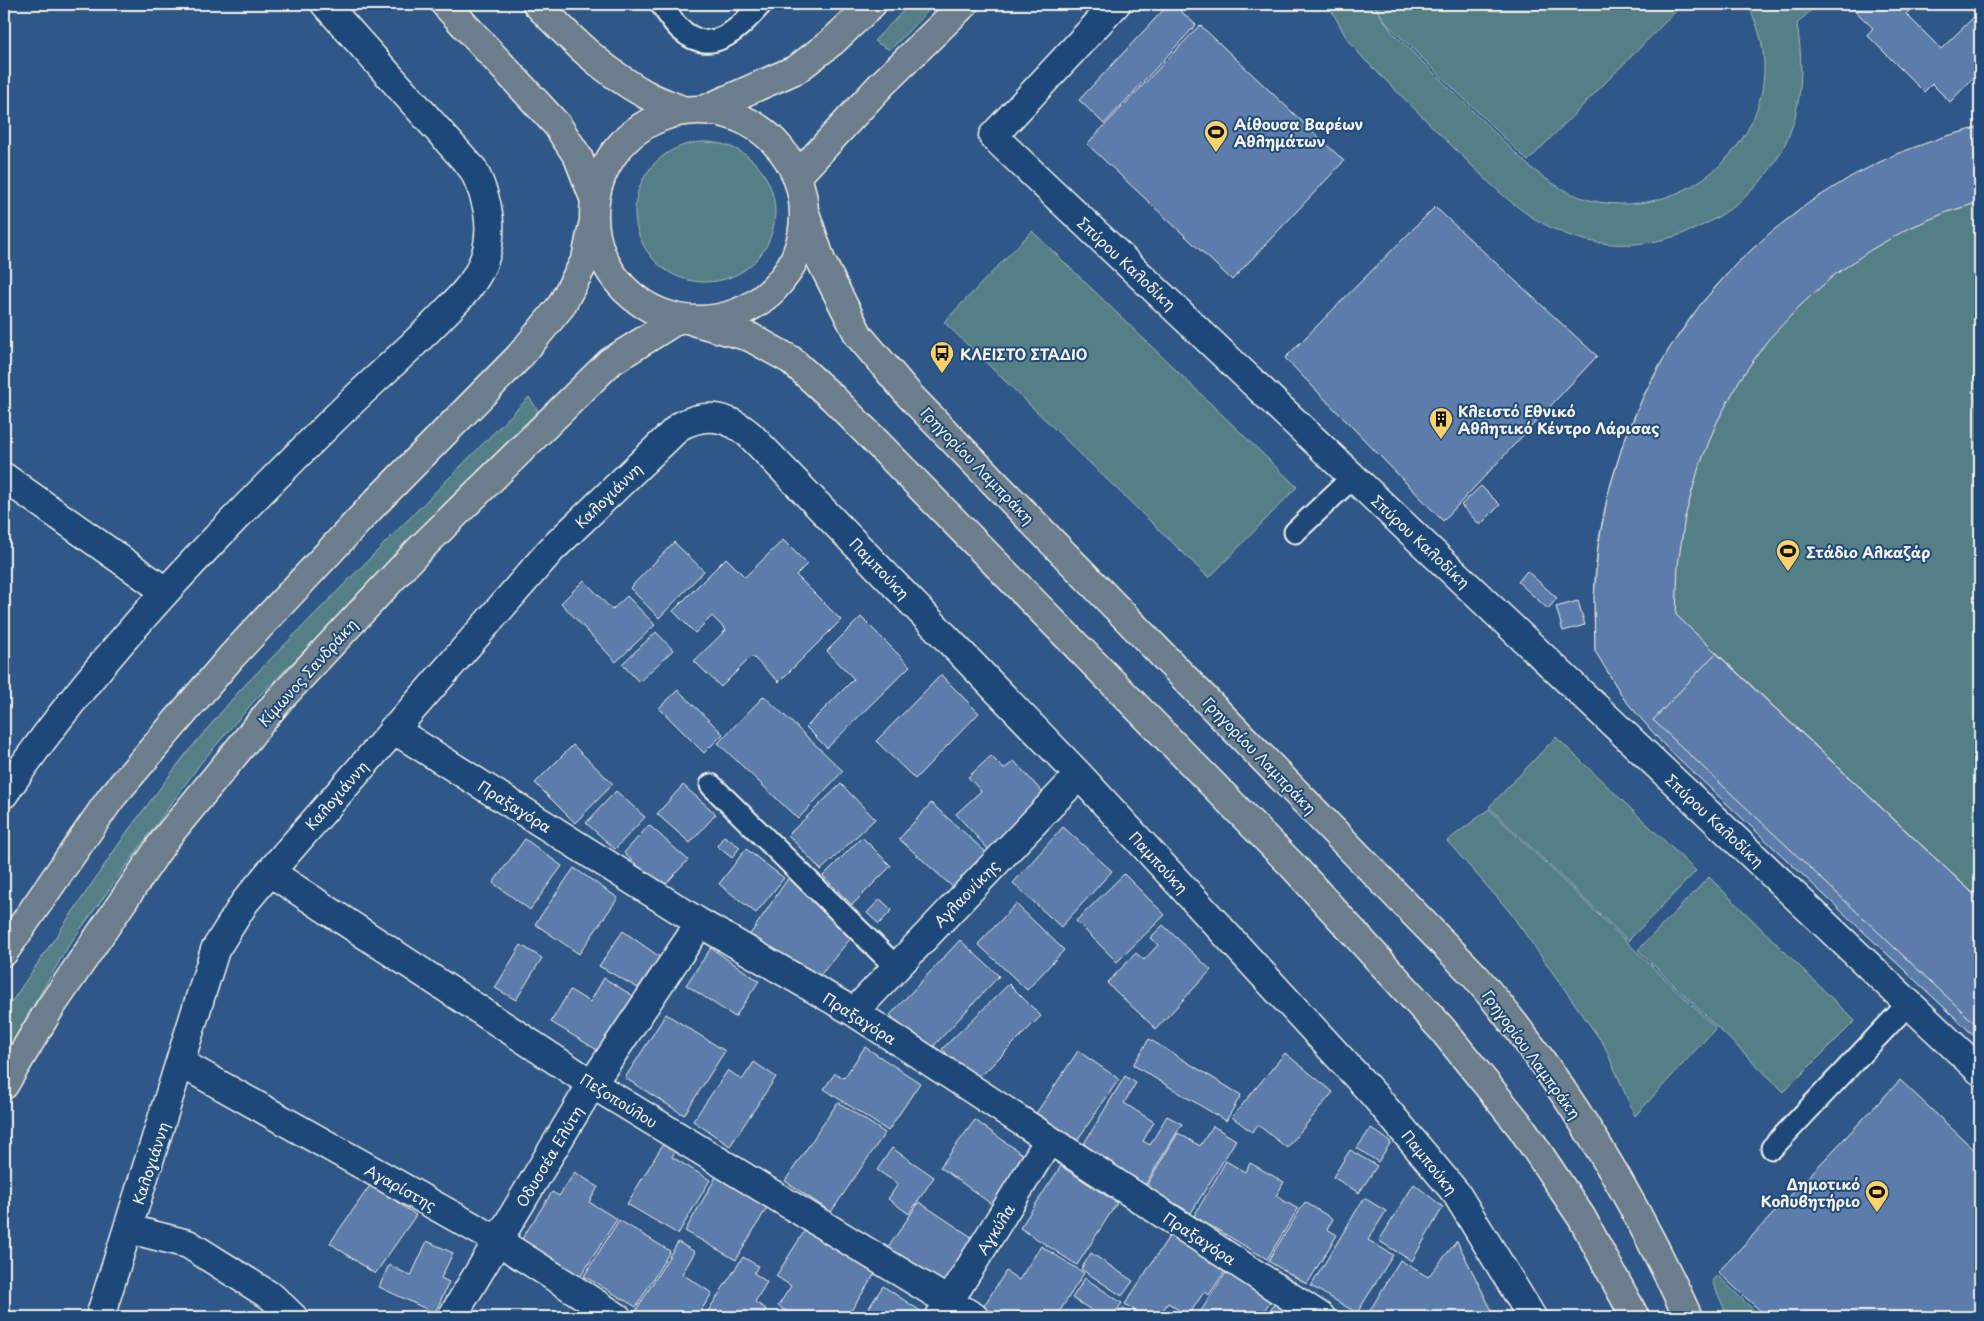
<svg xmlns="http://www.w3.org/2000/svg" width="1984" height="1321" viewBox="0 0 1984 1321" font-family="'Playpen Sans',sans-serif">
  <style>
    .green { fill: #557f87; stroke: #a4b8b8 }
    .building { fill: #5b7caa; stroke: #f4f1e8 }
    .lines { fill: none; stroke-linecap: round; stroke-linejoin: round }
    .service-casing { stroke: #f4f1e8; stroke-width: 25 }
    .minor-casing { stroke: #f4f1e8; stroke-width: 31 }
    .primary-casing { stroke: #f4f1e8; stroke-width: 31 }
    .trunk-casing { stroke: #f4f1e8; stroke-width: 31 }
    .service { stroke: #1f4a7a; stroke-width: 21 }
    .minor { stroke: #1f4a7a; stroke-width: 28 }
    .primary { stroke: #6c7d8c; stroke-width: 28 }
    .trunk { stroke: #6c7d8c; stroke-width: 28 }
    .labels { text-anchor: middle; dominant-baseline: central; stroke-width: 4; stroke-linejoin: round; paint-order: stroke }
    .poi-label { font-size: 15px; font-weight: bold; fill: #f4f1e8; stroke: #1f4a7a; text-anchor: start }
    .street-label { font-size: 15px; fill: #f4f1e8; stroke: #1f4a7a }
  </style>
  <rect width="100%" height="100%" fill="#2f5888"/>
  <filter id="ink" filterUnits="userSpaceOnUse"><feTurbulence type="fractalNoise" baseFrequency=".02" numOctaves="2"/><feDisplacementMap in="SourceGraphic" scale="10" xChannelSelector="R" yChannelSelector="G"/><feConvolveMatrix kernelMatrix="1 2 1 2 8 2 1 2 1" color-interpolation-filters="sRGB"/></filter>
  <g filter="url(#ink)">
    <path class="green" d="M910 4H935L890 50 874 41Z
      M1328 4H1373L1392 32 1529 166C1549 182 1572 198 1599 202 1709 221 1804 105 1747 4H1817L1797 24C1802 56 1803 85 1795 117 1769 215 1649 273 1556 230 1515 212 1486 179 1454 148 1424 118 1393 88 1363 58L1346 37Z
      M1374 4H1683L1528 161 1386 23Z
      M1980 127V1041L1882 949 1595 651C1594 616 1593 580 1598 545 1630 333 1776 181 1980 127Z
      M635 212a70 70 0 1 1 140 0a70 70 0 1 1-140 0Z
      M1032 231 1297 487 1209 578 944 322Z
      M529 397 541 415 255 700 200 764 69 945 4 1056V1013L127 832 185 755 241 689Z
      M1556 737 1696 871 1628 941 1489 807Z
      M1489 809 1716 1028 1635 1116 1604 1045 1509 911 1447 841Z
      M1709 877 1855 1021 1784 1092 1638 950Z
      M1717 1275 1761 1317H1728L1712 1281Z"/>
    <path class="building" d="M1169 4H1173L1196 25 1104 124 1079 100Z
      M1848 4H1909L1913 7 1906 14 1941 49 1975 16 1980 21V71L1950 102 1932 84 1924 92 1867 35 1873 28Z
      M1200 25 1344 161 1232 280 1087 144Z
      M1980 127V202L1947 212 1907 229 1869 251 1833 276 1801 305 1767 341 1739 381 1716 424 1698 470 1685 517 1678 565 1676 615 1980 900V1041L1663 744 1624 699 1595 651 1594 598 1598 546 1608 494 1623 444 1644 395 1669 349 1700 305 1735 265 1771 232 1810 202 1852 176 1896 154 1943 137Z
      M1435 207 1597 356 1443 521 1285 358Z
      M1481 486 1500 505 1480 525 1461 505Z
      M783 540 807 564 796 575 841 620 779 682 752 656 721 687 694 661 726 630 712 616 695 633 673 611 726 558 745 577Z
      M674 542 704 571 659 618 630 588Z
      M1527 571 1557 598 1548 609 1518 582Z
      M584 580 612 610 627 596 655 625 616 662 561 603Z
      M1578 601 1585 625 1563 631 1556 607Z
      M861 617 910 666 827 748 806 727 854 679 827 651Z
      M656 632 673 650 639 682 622 664Z
      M1716 653 1980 900V1028L1653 720Z
      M941 675 979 713 915 779 876 741Z
      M678 690 723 734 704 753 659 708Z
      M764 696 843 771 798 819 718 743Z
      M573 745 613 784 575 823 535 783Z
      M991 756 1004 769 1014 761 1045 795 988 849 956 814 981 791 968 777Z
      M841 784 875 819 821 870 788 835Z
      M683 785 716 814 690 843 657 814Z
      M616 791 645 817 615 849 586 823Z
      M931 803 988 854 956 890 899 839Z
      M649 825 688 860 662 888 624 853Z
      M1063 827 1112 871 1061 927 1013 883Z
      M724 836 740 847 732 858 717 846Z
      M862 837 891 866 852 905 823 876Z
      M525 839 562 866 530 910 493 883Z
      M746 849 784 878 756 913 719 884Z
      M574 868 618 898 579 954 535 924Z
      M1124 874 1165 915 1117 962 1076 921Z
      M789 877 851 938 817 979 749 936Z
      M880 899 892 910 879 924 867 913Z
      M1016 904 1064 950 1027 990 978 944Z
      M1163 925 1211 970 1156 1029 1107 983 1136 953 1144 960 1158 945 1150 938Z
      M623 931 660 957 638 988 599 966Z
      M960 940 999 976 929 1051 890 1015Z
      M521 945 542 958 516 1000 495 988Z
      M711 948 759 981 735 1017 686 985Z
      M604 978 635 997 602 1053 551 1022 570 990 590 1002Z
      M1009 984 1041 1016 975 1082 942 1049Z
      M666 1014 725 1051 684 1115 625 1078Z
      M1149 1039 1241 1095 1226 1121 1133 1065Z
      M865 1047 920 1083 888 1131 824 1089 835 1073 844 1078Z
      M1078 1051 1119 1079 1076 1142 1035 1115Z
      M1285 1053 1333 1092 1287 1148 1258 1125 1252 1132 1232 1117Z
      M754 1062 776 1077 730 1146 693 1121 728 1070 742 1080Z
      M1125 1076 1136 1083 1124 1103 1154 1122 1143 1141 1150 1145 1167 1116 1182 1124 1145 1185 1082 1147Z
      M1900 1080 1980 1155V1317H1767L1718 1272Z
      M838 1102 885 1133 831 1212 785 1181Z
      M975 1120 1029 1159 994 1206 940 1167Z
      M1213 1126 1236 1140 1191 1213 1146 1186 1178 1133 1200 1146Z
      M1371 1128 1391 1142 1378 1162 1357 1148Z
      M668 1136 680 1143 672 1157 710 1180 678 1234 627 1204Z
      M892 1148 934 1177 909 1214 888 1199 898 1184 877 1170Z
      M1350 1150 1377 1166 1359 1193 1333 1177Z
      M1226 1161 1245 1172 1250 1163 1284 1182 1276 1196 1298 1209 1267 1259 1194 1216Z
      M1061 1166 1117 1203 1077 1265 1020 1228Z
      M720 1170 772 1199 736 1260 685 1231Z
      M575 1172 598 1187 589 1202 617 1219 579 1279 520 1242 552 1192 559 1196Z
      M371 1184 416 1215 375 1274 330 1243Z
      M1414 1184 1443 1207 1412 1261 1379 1241Z
      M1364 1198 1386 1211 1368 1240 1393 1255 1357 1313 1311 1286Z
      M919 1202 973 1238 941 1285 887 1249Z
      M1305 1202 1333 1219 1327 1229 1337 1235 1307 1284 1268 1261Z
      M619 1220 670 1251 636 1307 584 1276Z
      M809 1224 878 1269 847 1317H796L778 1306 791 1286 776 1276Z
      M1172 1232 1227 1268 1209 1295 1204 1292 1188 1316 1168 1303 1158 1317H1145L1125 1304Z
      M427 1241 453 1253 441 1278 449 1282 435 1313 379 1287 389 1265 411 1276Z
      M1457 1241 1495 1317H1366L1400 1260 1428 1277Z
      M678 1242 695 1252 682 1274 712 1293 697 1317H639L634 1314Z
      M1041 1246 1084 1273 1056 1317H999L983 1307 1006 1271 1019 1280Z
      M1091 1253 1133 1281 1122 1296 1081 1269Z
      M743 1257 758 1266 754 1273 767 1282 755 1302 766 1309 761 1317H704Z
      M1227 1271 1271 1300 1260 1317H1197Z
      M1085 1278 1122 1303 1112 1317H1089L1093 1311 1072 1298Z
      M883 1286 925 1314 923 1317H863Z
      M1276 1302 1299 1317H1266Z
      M1122 1308 1137 1317H1116Z"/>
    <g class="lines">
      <g class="service-casing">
        <path id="service" d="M661 4C667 12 672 22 680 29 713 59 740 27 761 4
          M1295 532 1353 477
          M711 785 896 967
          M1772 1148 1909 1003"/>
      </g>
      <g class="minor-casing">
        <path id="minor" d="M1116 4 993 136 1980 1071
          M4 477 165 591
          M393 729 700 923 854 1012 1321 1317
          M4 794C98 655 217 534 336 417 370 383 407 352 440 318 455 302 472 288 481 267 496 235 489 200 473 169L325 4
          M270 872 592 1084 974 1317
          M854 1012 1079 775
          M181 1063 498 1241 617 1317
          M129 1229 188 1244 272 1297 293 1317
          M940 1316 1049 1140
          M100 1317 215 950 245 902 270 872 551 550 680 426C706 412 728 416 750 435L1079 775 1374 1095 1456 1193 1532 1317
          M452 1317 592 1084 700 923"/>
      </g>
      <g class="primary-casing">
        <path id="primary" d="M706 109 797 69 832 42 872 4
          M798 175 882 84 964 4
          M806 216 821 261 859 336 911 397 1475 976C1562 1077 1633 1196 1688 1317
          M696 322 750 337 791 360 834 399 1293 866 1442 1029 1521 1127 1582 1218 1635 1317"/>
      </g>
      <g class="trunk-casing">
        <path id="trunk" d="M445 4 557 125 578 157 594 198
          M537 4C570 38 603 71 645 94 657 101 671 105 684 111
          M594 215a105 105 0 1 1 210 0a105 105 0 1 1-210 0Z
          M4 952 111 798 232 656 376 502 519 357 561 306 586 259 593 225
          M4 1085 50 1008 166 838 279 700 418 551 610 362 678 319"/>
      </g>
      <use href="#service" class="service"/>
      <use href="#minor" class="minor"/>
      <use href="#primary" class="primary"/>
      <use href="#trunk" class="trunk"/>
    </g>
  </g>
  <defs>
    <g id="stadium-pin" transform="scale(1.25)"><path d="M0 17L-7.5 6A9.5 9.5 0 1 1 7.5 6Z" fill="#ffd166" stroke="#1f4a7a"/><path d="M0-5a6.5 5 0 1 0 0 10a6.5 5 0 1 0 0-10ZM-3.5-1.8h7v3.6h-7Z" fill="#111"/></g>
    <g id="bus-pin" transform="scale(1.25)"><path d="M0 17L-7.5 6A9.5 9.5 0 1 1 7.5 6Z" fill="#ffd166" stroke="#1f4a7a"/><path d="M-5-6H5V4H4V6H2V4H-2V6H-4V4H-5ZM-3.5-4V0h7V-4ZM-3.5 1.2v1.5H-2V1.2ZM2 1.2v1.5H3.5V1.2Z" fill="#111"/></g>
    <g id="building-pin" transform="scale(1.25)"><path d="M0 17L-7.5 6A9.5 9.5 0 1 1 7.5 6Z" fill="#ffd166" stroke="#1f4a7a"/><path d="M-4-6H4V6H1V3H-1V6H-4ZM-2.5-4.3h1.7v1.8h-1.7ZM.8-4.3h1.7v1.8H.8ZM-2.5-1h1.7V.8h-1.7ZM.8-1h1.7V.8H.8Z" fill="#111"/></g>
  </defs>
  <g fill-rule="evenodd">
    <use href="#stadium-pin" x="1216" y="132"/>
    <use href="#bus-pin" x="942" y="353"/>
    <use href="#building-pin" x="1441" y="419"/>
    <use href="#stadium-pin" x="1788" y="551"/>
    <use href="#stadium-pin" x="1877" y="1192"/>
  </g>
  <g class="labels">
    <g class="poi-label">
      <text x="1234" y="123">Αίθουσα Βαρέων<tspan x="1234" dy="17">Αθλημάτων</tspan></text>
      <text x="960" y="353">ΚΛΕΙΣΤΟ ΣΤΑΔΙΟ</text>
      <text x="1458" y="410">Κλειστό Εθνικό<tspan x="1458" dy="17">Αθλητικό Κέντρο Λάρισας</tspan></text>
      <text x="1806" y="551">Στάδιο Αλκαζάρ</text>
      <text x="1860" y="1183" text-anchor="end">Δημοτικό<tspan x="1860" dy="17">Κολυβητήριο</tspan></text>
    </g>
    <g class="street-label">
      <text transform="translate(1127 263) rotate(43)">Σπύρου Καλοδίκη</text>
      <text transform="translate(978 465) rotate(46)">Γρηγορίου Λαμπράκη</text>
      <text transform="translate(608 495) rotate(-44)">Καλογιάννη</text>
      <text transform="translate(1421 541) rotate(43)">Σπύρου Καλοδίκη</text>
      <text transform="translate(880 568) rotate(46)">Παμπούκη</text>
      <text transform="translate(307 672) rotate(-48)">Κίμωνος Σανδράκη</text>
      <text transform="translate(1260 755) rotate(46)">Γρηγορίου Λαμπράκη</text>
      <text transform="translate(336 795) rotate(-49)">Καλογιάννη</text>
      <text transform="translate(515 806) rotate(32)">Πραξαγόρα</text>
      <text transform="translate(1715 820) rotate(43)">Σπύρου Καλοδίκη</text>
      <text transform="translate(1159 862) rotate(47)">Παμπούκη</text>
      <text transform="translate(966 893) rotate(-46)">Αγλαονίκης</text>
      <text transform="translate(860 1018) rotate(32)">Πραξαγόρα</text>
      <text transform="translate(1532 1054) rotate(54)">Γρηγορίου Λαμπράκη</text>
      <text transform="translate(619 1100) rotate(32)">Πεζοπούλου</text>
      <text transform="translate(549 1156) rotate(-59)">Οδυσσέα Ελύτη</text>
      <text transform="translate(1430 1162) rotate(51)">Παμπούκη</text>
      <text transform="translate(150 1163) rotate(-72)">Καλογιάννη</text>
      <text transform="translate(401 1187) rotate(29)">Αγαρίστης</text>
      <text transform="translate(995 1229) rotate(-58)">Αγκύλα</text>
      <text transform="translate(1200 1238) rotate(33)">Πραξαγόρα</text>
    </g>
  </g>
  <rect width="1984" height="1321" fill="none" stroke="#1f4a7a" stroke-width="20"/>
  <rect x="10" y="10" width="1964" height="1301" fill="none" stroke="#f4f1e8" stroke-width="2" filter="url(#ink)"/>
</svg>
